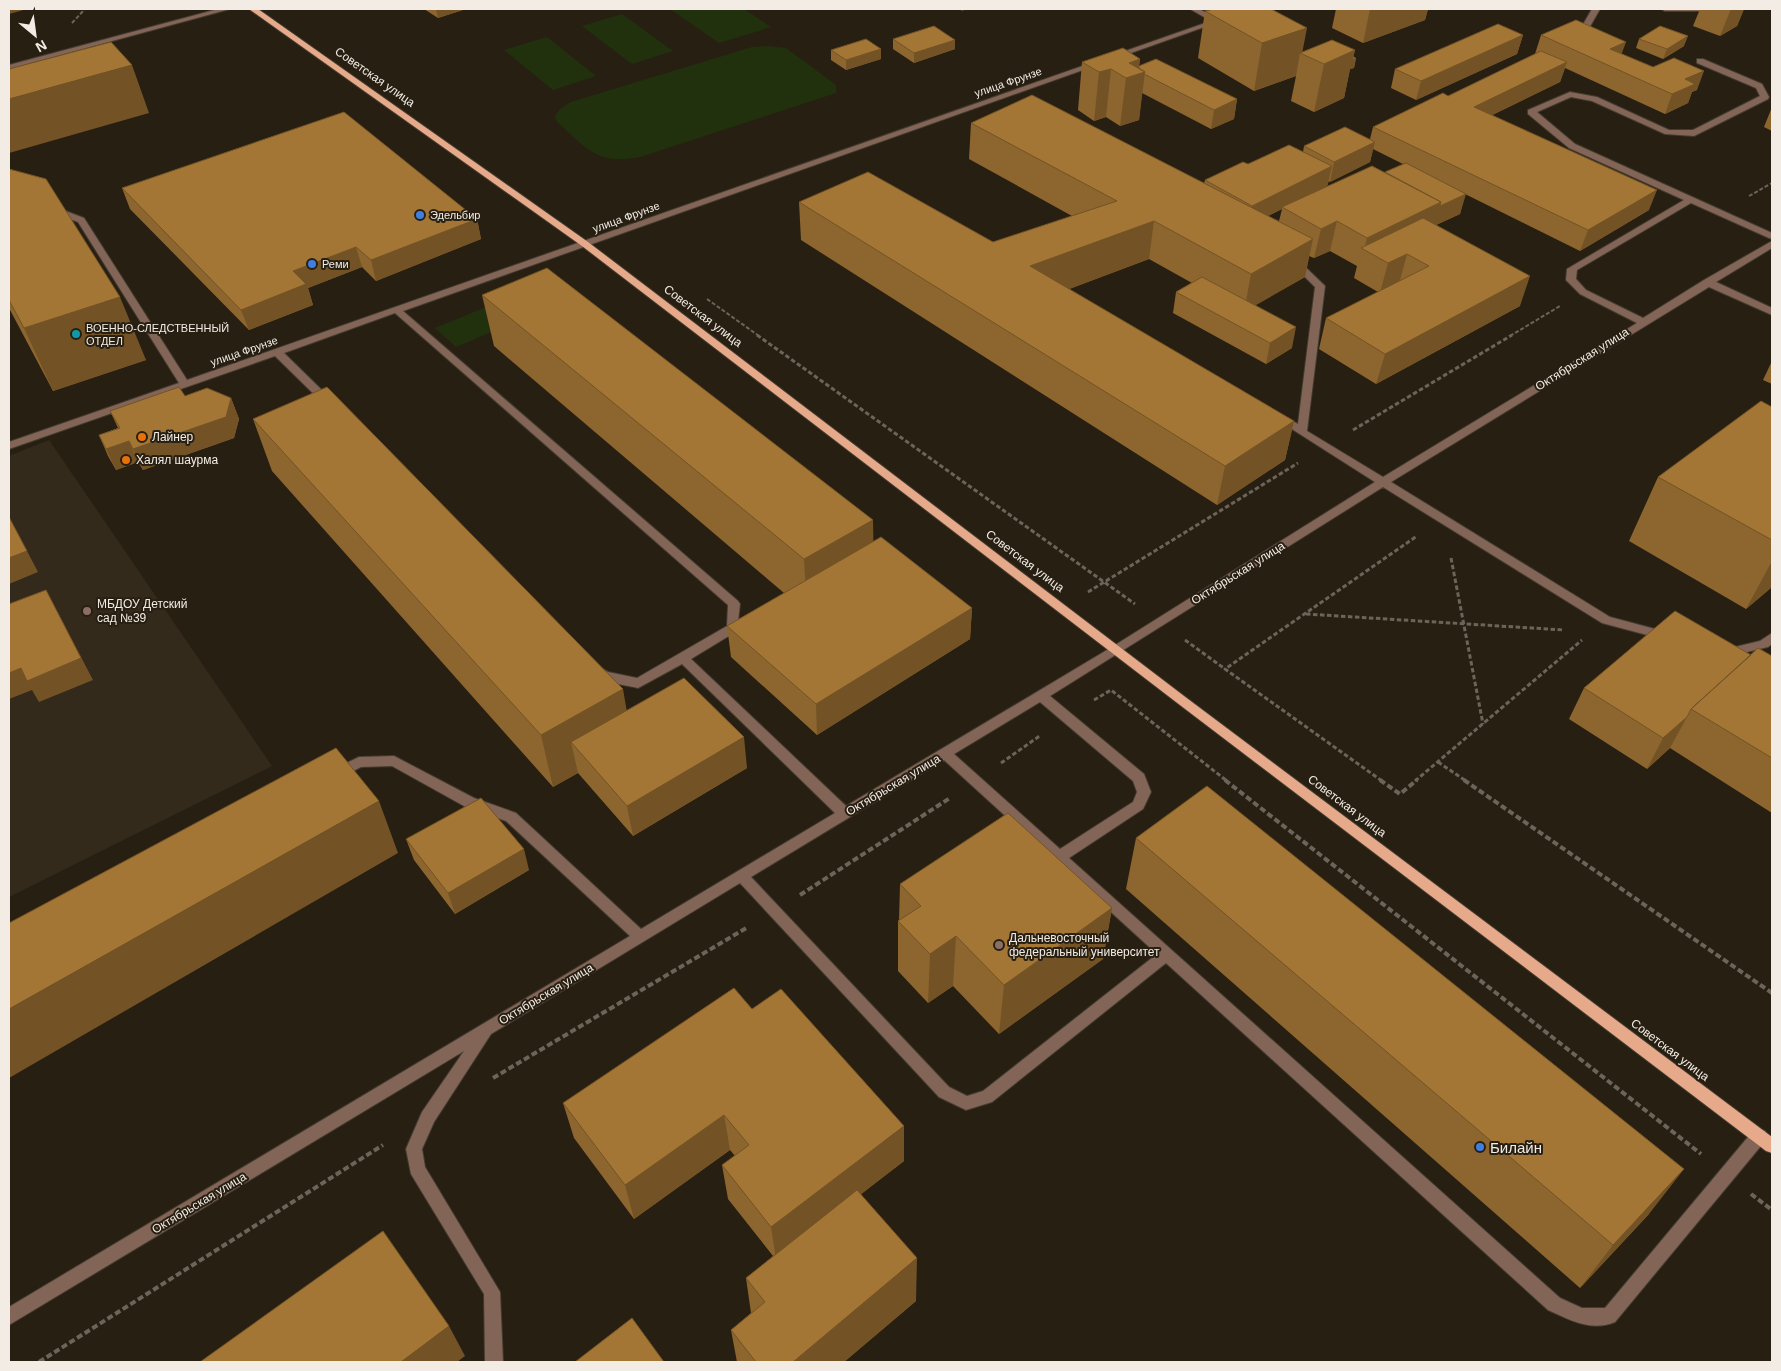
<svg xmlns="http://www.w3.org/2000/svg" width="1781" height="1371" viewBox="0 0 1781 1371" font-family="Helvetica,sans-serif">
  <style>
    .education { fill: #342a1b }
    .green { fill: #22310d }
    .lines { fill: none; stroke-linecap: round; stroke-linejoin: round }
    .minor-casing { stroke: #443c30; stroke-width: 2 }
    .major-casing { stroke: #443c30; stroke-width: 2 }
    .path-far2 { stroke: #6c6459; stroke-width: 2; stroke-dasharray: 4 2; stroke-linecap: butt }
    .path-far1 { stroke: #6c6459; stroke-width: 3; stroke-dasharray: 4.5 2.5; stroke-linecap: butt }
    .path { stroke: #6c6459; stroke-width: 4; stroke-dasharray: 6 3; stroke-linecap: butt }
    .minor { fill: #826556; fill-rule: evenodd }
    .major { fill: #e6a989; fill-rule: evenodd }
    .wall { fill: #8d652e; fill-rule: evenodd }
    .shaded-wall { fill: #735325 }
    .building { fill: #a47635; stroke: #735325 }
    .shop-dot { fill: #3f7fe0; stroke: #281f13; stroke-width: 2 }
    .culture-dot { fill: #0f9aa8; stroke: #281f13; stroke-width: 2 }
    .food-dot { fill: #e8710a; stroke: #281f13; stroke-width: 2 }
    .education-dot { fill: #8d6e63; stroke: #281f13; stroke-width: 2 }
    .labels { text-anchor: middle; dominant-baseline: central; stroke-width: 4; stroke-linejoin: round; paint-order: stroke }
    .far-street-label { font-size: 11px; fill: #f2ece4; stroke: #281f13 }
    .far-poi-label { font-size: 11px; fill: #f2ece4; stroke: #281f13; text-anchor: start }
    .street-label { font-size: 12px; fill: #f2ece4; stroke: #281f13 }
    .poi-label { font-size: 12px; fill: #f2ece4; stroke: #281f13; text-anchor: start }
    .near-poi-label { font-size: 15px; fill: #f2ece4; stroke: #281f13; text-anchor: start }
  </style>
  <rect width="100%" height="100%" fill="#281f13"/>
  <path class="education" d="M49 440 272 766 9 897V456Z"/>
  <path class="green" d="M670 9H744L771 27 719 43Z
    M622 14 673 51 632 64 582 26Z
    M547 37 596 76 553 90 504 50Z
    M766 46 786 48 836 85V93L640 157C596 165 588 149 557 122L555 116 560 109 571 102 752 47Z
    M529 289 551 307 456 347 435 328Z"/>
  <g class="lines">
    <g class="minor-casing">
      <path id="minor" d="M218 9H230L9 69V65Z
        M1190 9H1199L1217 18 1244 9H1255L403 311 738 601 740 604 737 631 691 659 846 806 1112 647 1375 482 1273 417 1274 415H1282L1298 424 1315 287 1291 263V259H1297L1325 286 1307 431 1383 477 1637 323 1580 294 1566 280 1567 269 1684 200 1569 148 1528 114V110L1570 92 1597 97 1669 130H1693L1760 96 1756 88 1697 63V59H1703L1762 84 1769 97 1768 99 1694 136 1665 134 1592 101 1571 97 1537 112 1575 144 1772 233V239L1769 238 1691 203 1577 270 1576 279 1586 290 1643 318 1704 280 1772 241V248L1716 282 1772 308V315L1709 287 1391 482 1610 617 1670 633 1672 636 1670 639 1666 640 1602 623 1383 487 1050 696 1144 774 1151 792 1143 809 1069 858 1560 1298 1582 1308H1605L1753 1131 1759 1129 1765 1131 1767 1136 1765 1141 1615 1322C1591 1332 1570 1320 1548 1310L1166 963 992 1102 966 1110 939 1097 740 883 491 1034 434 1122 422 1149 425 1167 500 1292 503 1362H485L484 1294 411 1174 406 1149 422 1112 464 1051 9 1325V1307L630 936 506 821 464 806 392 766 361 767 337 779 332 778 330 774 332 770 359 757 394 756 474 798 516 813 641 929 835 813 682 664 638 688C622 684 600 684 591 670L593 667 597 666 608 672 637 678 727 626 728 605 395 313 284 353 332 400 333 402 332 404H324L275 356 9 449V442L179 383 78 222 62 216H50V212L63 210 84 218 187 380 1211 21ZM1040 702 1133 781 1137 792 1133 802 1060 849 954 754ZM944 760 1157 954 983 1091 967 1096 949 1087 751 877Z
        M1592 9H1600L1588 30H1582L1581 28Z
        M1661 9H1725L1721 11H1665Z
        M1772 633V644L1768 647 1726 657 1720 653 1722 650 1760 641Z"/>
    </g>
    <g class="major-casing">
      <path id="major" d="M249 9H258L588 242 1184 696 1772 1137V1153L1766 1151 1176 702 582 246Z"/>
    </g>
    <path class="path-far2" d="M72 23 85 9
      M1749 196 1772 183
      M707 299 759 336
      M1510 336 1560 306"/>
    <path class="path-far1" d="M757 335 1135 604
      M1353 430 1512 335
      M1451 558 1483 724
      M1088 592 1298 463
      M1306 614 1564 630
      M1185 640 1225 669
      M1094 700 1111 690 1227 781
      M1438 762 1466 781
      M1001 763 1041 735
      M1382 781 1225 669 1417 536
      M1415 781 1582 640"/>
    <path class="path" d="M1225 780 1701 1154
      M1380 780 1400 794 1417 780
      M1464 780 1772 993
      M800 895 950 798
      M493 1078 748 927
      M1751 1194 1772 1210
      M39 1362 383 1145"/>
    <use href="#minor" class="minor"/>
    <use href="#major" class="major"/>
  </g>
  <path class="wall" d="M424 9H466L438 18Z
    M1336 9H1428L1425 20 1363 43 1332 28Z
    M1700 9H1744L1737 26 1720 36 1693 26Z
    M1205 11 1302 52 1355 50 1353 56 1356 58 1354 68 1350 69 1344 98 1314 112 1291 101 1296 76 1254 91 1198 58Z
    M1523 35 1517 54 1416 100 1391 88 1395 69Z
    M1541 35 1622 54 1697 90 1692 92 1688 103 1665 114 1565 68 1560 82 1492 115 1649 210 1580 251 1465 194 1460 214 1436 225 1520 306 1376 384 1319 349 1326 318 1378 292 1354 278 1357 266 1330 251 1314 258 1309 256 1305 277 1255 305 1292 348 1266 364 1173 313 1176 292 1192 283 1149 259 1069 289 1294 421 1285 460 1217 505 801 240 799 202 993 242 1072 216 969 159 971 123 1204 183 1205 180 1248 164 1303 152 1304 146 1370 139 1373 127 1448 96 1535 54ZM1373 149 1403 164 1385 172 1327 186 1329 181 1330 182 1370 162ZM1282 209 1279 221 1268 216Z
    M893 39 955 40V49L914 63 893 49Z
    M1639 39 1684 46 1663 59 1636 48Z
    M831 50 881 59 846 70 831 60Z
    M1140 59 1139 66 1237 99 1234 119 1211 129 1142 93 1139 120 1120 126 1106 117 1094 121 1078 110 1082 62Z
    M1772 107V131L1764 127Z
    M9 169 146 360 53 391 9 308Z
    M122 188 477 219 481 239 376 281 362 267 308 288 313 305 249 330 130 209Z
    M482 295 874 542 972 608 970 639 817 735 731 657 727 626 784 593 494 346Z
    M1772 361V384L1763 380Z
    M185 396 231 398 239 419 234 438 143 470 138 462 116 470 108 456 99 435 118 428 110 411Z
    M1772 407V587L1746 609 1629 541 1658 477Z
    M253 419 627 710 747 768 633 836 578 773 553 787 272 471Z
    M1751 655 1772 656V813L1670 748 1647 769 1569 719 1584 688Z
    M1136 838 1649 1214 1580 1288 1126 889Z
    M406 839 529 870 455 914 414 860Z
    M900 884 1112 908 1103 959 999 1034 953 986 928 1003 898 971V921L899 920Z
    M752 1009 904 1161 861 1194 916 1301 844 1362H737L731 1330 751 1313 746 1278 773 1256 728 1199 722 1165 735 1156 730 1150 634 1219 574 1138 563 1103Z"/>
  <path class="shaded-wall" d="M9 9H27L9 14Z
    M436 9H466L438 18Z
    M962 9H969L961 11Z
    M1370 9H1428L1425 20 1363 43Z
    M1731 9H1744L1737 26 1720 36Z
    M1307 28 1302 54 1300 53 1296 76 1254 91 1262 43Z
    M1523 35 1517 54 1416 100 1421 81Z
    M1688 36 1684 46 1663 59 1667 49Z
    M955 40V49L914 63V53Z
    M1626 42 1619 61 1610 49Z
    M881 49V59L846 70V60Z
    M1355 50 1353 59 1356 58 1354 68 1350 69 1344 98 1314 112 1324 64Z
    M1140 59 1138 74 1145 72 1139 120 1120 126 1126 78 1129 63Z
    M1567 62 1560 82 1468 127 1474 107Z
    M132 65 149 113 9 153V99Z
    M1111 69 1106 117 1094 121 1099 72Z
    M1704 71 1697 90 1692 92 1688 103 1665 114 1672 94 1685 79Z
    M1237 99 1234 119 1211 129 1214 110Z
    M1375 142 1370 162 1330 182 1334 162Z
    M1332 166 1327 187 1282 207V209L1248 226 1252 206Z
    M1657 190 1649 210 1580 251 1588 230Z
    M1466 194 1460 214 1434 226 1440 206Z
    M1441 202 1433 231 1364 250 1367 238Z
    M477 219 481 239 376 281 371 260Z
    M1154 221 1149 259 1027 305 1030 266Z
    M1337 221 1330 251 1314 258 1321 229Z
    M1313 239 1305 277 1244 312 1251 274Z
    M356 247 362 267 308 288 313 305 249 330 241 310 293 271Z
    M1407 254 1399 284 1380 293 1388 263Z
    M1530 276 1520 306 1376 384 1385 354Z
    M120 297 146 360 53 391 24 328Z
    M1296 327 1292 348 1266 364 1270 343Z
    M231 398 239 419 234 438 143 470 133 449Z
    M1294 421 1285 460 1217 505 1225 466Z
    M129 441 138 462 116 470 106 449Z
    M873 520 874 573 807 612 804 559Z
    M27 551 38 572 9 584V558Z
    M1772 561V587L1746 609Z
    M46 590 93 680 39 702 32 690 9 699V673Z
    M972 608 970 639 817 735 816 704Z
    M623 689 632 742H571L578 773 553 787 541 735Z
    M1687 717 1670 748 1647 769 1663 738Z
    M744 737 747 768 633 836 627 806Z
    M379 801 398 853 9 1078V1009Z
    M524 849 529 870 455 914 448 893Z
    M1112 908 1103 959 999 1034 1004 985Z
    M956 936 953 986 928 1003 930 954Z
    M724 1115 730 1150 634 1219 625 1185Z
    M904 1126V1161L776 1260 771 1227Z
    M1684 1169 1649 1214 1580 1288 1613 1245Z
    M917 1258 916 1301 844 1362H793Z
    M449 1326 465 1356 457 1362H401Z"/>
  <path class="building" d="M1214 9H1271L1307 28 1262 43 1205 11Z
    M1576 20 1626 42 1610 49 1653 67 1674 58 1704 71 1685 79 1695 84 1672 94 1541 35Z
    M1498 24 1523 35 1421 81 1395 69Z
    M934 26 955 40 914 53 893 39Z
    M1660 26 1688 36 1667 49 1639 39Z
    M866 39 881 49 846 60 831 50Z
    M1332 40 1355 50 1324 64 1300 53Z
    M111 42 132 65 9 99V69Z
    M1123 48 1140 59 1129 63 1145 72 1126 78 1111 69 1099 72 1082 62Z
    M1541 51 1567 62 1474 107 1657 190 1588 230 1373 127 1443 93 1448 96Z
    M1156 59 1237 99 1214 110 1144 74 1145 72 1139 68V66Z
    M1032 95 1313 239 1251 274 1154 221 1030 266 1294 421 1225 466 799 202 868 172 993 242 1117 201 971 123Z
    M344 112 477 219 371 260 356 247 293 271 306 284 241 310 122 188Z
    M1345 127 1375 142 1334 162 1304 146Z
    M1289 145 1332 166 1252 206 1205 180 1243 162 1248 164Z
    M1406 163 1466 194 1440 206 1441 202 1385 172Z
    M1372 166 1441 202 1367 238 1337 221 1321 229 1282 207Z
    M9 169 46 179 120 297 24 328 9 300Z
    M1423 218 1530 276 1385 354 1326 318 1429 266 1407 254 1388 263 1361 248Z
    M547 268 873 520 804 559 482 295Z
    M1202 277 1296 327 1270 343 1176 292Z
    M179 387 185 396 207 388 231 398 226 417 133 449 129 441 106 449 99 435 120 428 110 411Z
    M327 387 623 689 541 735 253 419Z
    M1761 401 1772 407V540L1658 477Z
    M9 517 27 551 9 558Z
    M881 537 972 608 816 704 727 626Z
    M46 590 81 658 27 681 21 668 9 673V604Z
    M1675 611 1751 655 1691 709 1687 717 1663 738 1584 688Z
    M1758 648 1772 656V758L1691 709Z
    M684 678 744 737 627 806 571 742Z
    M336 748 379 801 9 1009V923Z
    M1207 786 1684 1169 1613 1245 1136 838Z
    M481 798 524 849 448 893 406 839Z
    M1008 813 1112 908 1004 985 956 936 930 954 898 921 921 906 900 884Z
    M734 988 752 1009 781 989 904 1126 771 1227 722 1165 749 1145 724 1115 625 1185 563 1103Z
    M857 1190 917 1258 793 1362H756L731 1330 765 1302 746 1278Z
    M383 1231 449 1326 401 1362H200Z
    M632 1318 664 1362H575Z"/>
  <g class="shop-dot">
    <circle cx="420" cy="215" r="5"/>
    <circle cx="312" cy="264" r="5"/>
    <circle cx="1480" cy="1147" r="5"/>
  </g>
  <circle class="culture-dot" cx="76" cy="334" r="5"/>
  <g class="food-dot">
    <circle cx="142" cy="437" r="5"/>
    <circle cx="126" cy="460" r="5"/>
  </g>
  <g class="education-dot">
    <circle cx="87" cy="611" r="5"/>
    <circle cx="999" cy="945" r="5"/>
  </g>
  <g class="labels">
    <g class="far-street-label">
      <text transform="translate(1008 82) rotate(-19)">улица Фрунзе</text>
      <text transform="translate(626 217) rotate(-20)">улица Фрунзе</text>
      <text transform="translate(244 351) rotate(-19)">улица Фрунзе</text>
    </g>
    <g class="far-poi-label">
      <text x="430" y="215">Эдельбир</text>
      <text x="322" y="264">Реми</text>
      <text x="86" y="328">ВОЕННО-СЛЕДСТВЕННЫЙ<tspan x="86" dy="13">ОТДЕЛ</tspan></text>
    </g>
    <g class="street-label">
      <text transform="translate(375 77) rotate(35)">Советская улица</text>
      <text transform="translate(703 316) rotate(37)">Советская улица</text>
      <text transform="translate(1582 359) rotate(-32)">Октябрьская улица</text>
      <text transform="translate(1025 561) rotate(37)">Советская улица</text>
      <text transform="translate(1238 573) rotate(-32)">Октябрьская улица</text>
      <text transform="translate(893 785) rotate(-31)">Октябрьская улица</text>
      <text transform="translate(1347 806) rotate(37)">Советская улица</text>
      <text transform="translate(546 994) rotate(-31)">Октябрьская улица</text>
      <text transform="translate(1670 1050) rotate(37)">Советская улица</text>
      <text transform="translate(199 1203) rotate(-31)">Октябрьская улица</text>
    </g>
    <g class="poi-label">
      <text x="152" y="437">Лайнер</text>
      <text x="136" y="460">Халял шаурма</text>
      <text x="97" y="604">МБДОУ Детский<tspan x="97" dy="14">сад №39</tspan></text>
      <text x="1009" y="938">Дальневосточный<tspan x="1009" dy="14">федеральный университет</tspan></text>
    </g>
    <g class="near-poi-label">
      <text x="1490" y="1147">Билайн</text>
    </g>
  </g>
  <rect width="1781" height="1371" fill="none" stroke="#f2ece4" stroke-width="20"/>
  <g transform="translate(35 35) rotate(151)" stroke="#281f13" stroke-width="4" paint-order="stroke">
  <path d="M0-4L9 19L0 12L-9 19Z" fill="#f2ece4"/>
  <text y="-8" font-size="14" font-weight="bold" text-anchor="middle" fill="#f2ece4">N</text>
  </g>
</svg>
